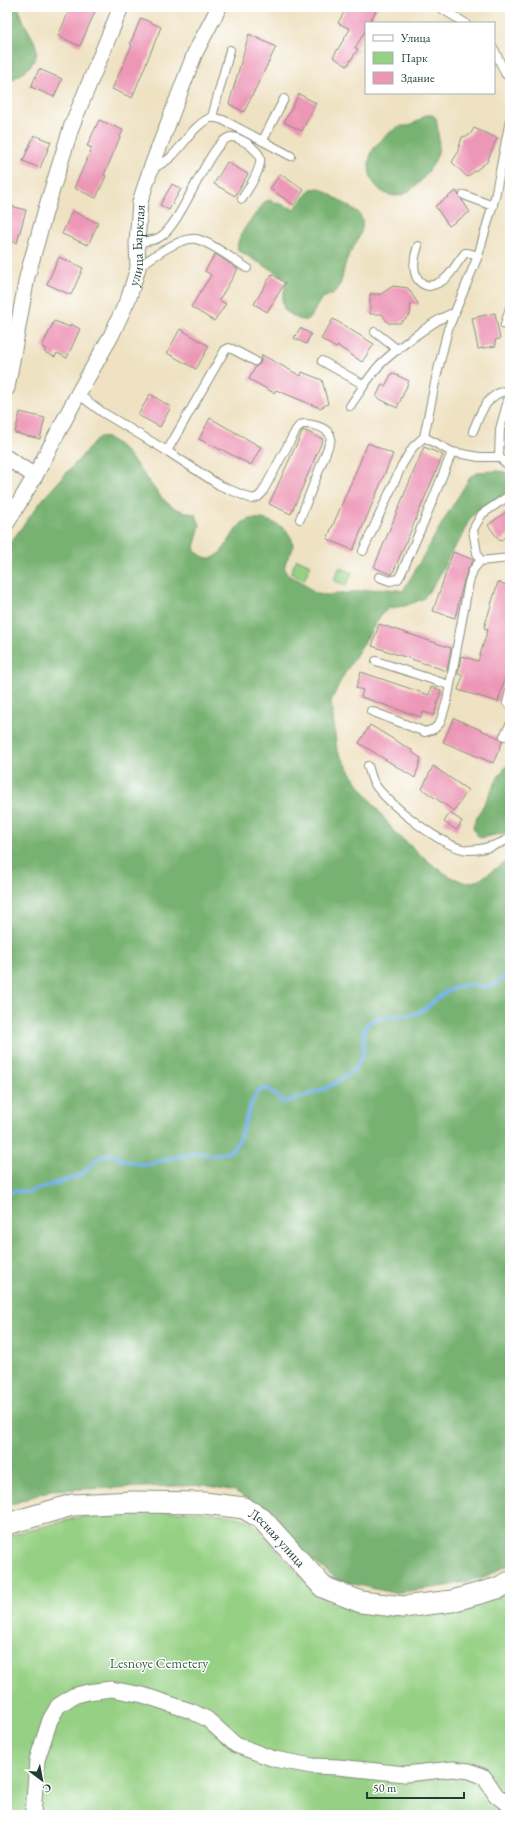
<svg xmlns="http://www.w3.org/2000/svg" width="517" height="1822" viewBox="0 0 517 1822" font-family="'EB Garamond',serif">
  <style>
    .green { fill: #96d084; stroke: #5a865c }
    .forest { fill: #78b272; stroke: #4c7853 }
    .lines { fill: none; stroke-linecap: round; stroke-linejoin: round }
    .stream { stroke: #72b1e5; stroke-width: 4 }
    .building { fill: #ed97b7 }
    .service-casing { stroke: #87907c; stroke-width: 10 }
    .minor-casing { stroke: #87907c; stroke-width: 17 }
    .secondary-casing { stroke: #87907c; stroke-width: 23 }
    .service { stroke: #fff; stroke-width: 8 }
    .minor { stroke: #fff; stroke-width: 15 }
    .secondary { stroke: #fff; stroke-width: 21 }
    .labels { text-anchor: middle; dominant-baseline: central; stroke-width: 3; stroke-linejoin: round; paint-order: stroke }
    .street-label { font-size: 14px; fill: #1f3d34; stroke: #fff }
    .park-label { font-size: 14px; fill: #3d6248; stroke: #fff }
  </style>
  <rect width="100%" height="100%" fill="#fff"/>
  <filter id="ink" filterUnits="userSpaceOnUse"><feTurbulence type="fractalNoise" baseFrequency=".025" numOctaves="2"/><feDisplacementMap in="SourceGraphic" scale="8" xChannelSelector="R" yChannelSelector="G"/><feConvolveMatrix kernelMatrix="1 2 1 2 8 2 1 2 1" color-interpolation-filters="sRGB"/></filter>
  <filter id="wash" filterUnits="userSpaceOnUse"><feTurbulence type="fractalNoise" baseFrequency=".012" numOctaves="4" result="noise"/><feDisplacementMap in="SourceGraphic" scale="16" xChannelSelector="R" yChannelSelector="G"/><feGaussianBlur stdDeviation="0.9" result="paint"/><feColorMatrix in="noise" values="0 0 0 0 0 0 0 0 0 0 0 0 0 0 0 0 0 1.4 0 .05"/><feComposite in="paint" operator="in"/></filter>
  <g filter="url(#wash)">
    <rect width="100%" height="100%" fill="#efe2c3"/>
    <path class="green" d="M297 559 311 565 304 580 290 573Z
      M340 567 352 573 346 586 333 580Z
      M148 1511C178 1512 228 1509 253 1523L311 1588 333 1604 357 1608 510 1591V1815H7V1536L80 1517Z"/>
    <path class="forest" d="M7 7H18C21 13 22 19 25 24 35 44 45 52 26 70 17 78 11 77 7 89Z
      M426 115H432L436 118C438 128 440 142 438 152 435 166 412 197 395 196 368 193 361 159 379 142 384 137 392 130 399 127 403 125 409 127 413 124 418 121 422 118 426 115Z
      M320 188 358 212C372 229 349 248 345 265 342 275 343 282 336 291 333 296 325 295 321 300 315 306 314 317 306 320 300 322 289 313 284 310L282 300 287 279 241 252 238 250C234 236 257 213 265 202L269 200 294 209 311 189Z
      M99 437C125 435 149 490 170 505 178 511 187 512 196 515L200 525 194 548C196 552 198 553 202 556 224 568 230 526 247 520 252 518 258 519 262 519 276 522 294 531 293 548 292 554 286 558 285 564 284 568 285 572 288 575 292 578 298 579 302 582 308 585 310 592 318 594 325 596 333 594 339 594 359 592 383 586 403 591L448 513 471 476 479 472 497 471 505 472 510 476V490L477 511 469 520 460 540 453 549 436 582 423 599 405 606 389 608 381 615 342 678 331 701 337 750 359 785 395 833 433 865 449 876 466 883 479 880 510 859V1564L484 1577 447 1586 394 1593 340 1581 302 1553 260 1508 235 1491 204 1485 51 1490 7 1506V547L43 499Z
      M510 762V828L505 833 480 838 476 834 473 826 475 821 500 774Z"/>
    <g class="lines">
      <path class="stream" d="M7 1193 16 1191 29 1192 81 1175 99 1157 111 1154 122 1160 145 1165 196 1152 211 1155 230 1152 238 1142 252 1102 257 1092 267 1088 283 1102C308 1097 351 1083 362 1056 366 1046 359 1029 370 1022 382 1013 401 1018 414 1014 427 1011 437 996 449 990 454 988 462 985 467 985 472 984 477 987 482 987 496 987 507 978 510 964 511 957 510 948 510 940"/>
    </g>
    <g id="blocks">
      <path class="building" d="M71 7H97L80 46 58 36Z
        M347 7H378L369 23H366V29L355 48 358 49 347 66 333 57 350 29 338 23Z
        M141 18 161 27 132 98 112 89 132 45 130 44Z
        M249 34 276 47 244 112 229 104Z
        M39 69 62 79 54 97 31 87Z
        M299 94 316 103 302 131 284 122Z
        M99 120 123 130 104 175 106 176 96 198 74 188 92 148 87 146Z
        M474 128 497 138 487 162 467 177 452 162 457 154 462 137 470 135Z
        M34 135 51 142 40 168 23 161Z
        M227 162 248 174 235 196 214 184Z
        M280 174 304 190 294 205 270 189Z
        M172 184 181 189 169 210 160 205Z
        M456 191 470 212 449 226 435 206Z
        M7 205 26 210 17 243 7 240Z
        M72 211 98 223 88 245 62 234Z
        M215 254 238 269 219 300 226 304 214 321 191 307 211 275 205 271Z
        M59 257 83 268 71 295 47 284Z
        M272 274 285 283 267 312 254 304Z
        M393 286 408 288 419 305 411 304 410 315 400 323H388L382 314H370V294H381Z
        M495 313 500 339 495 340 496 346 478 349 472 318Z
        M333 319 374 344 362 362 338 346 336 348 321 339Z
        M54 321 70 327 71 324 80 329 67 358 57 353 55 357 44 352 46 349 42 347Z
        M300 328 311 334 306 344 294 338Z
        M180 329 209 346 196 369 167 353Z
        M262 355 301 376 302 372 322 380 328 404 320 408 276 390 274 393 249 379 256 366 260 364Z
        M392 373 409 381 397 408 376 397 382 384 385 386Z
        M150 394 171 407 160 427 138 415Z
        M20 412 45 418 40 439 15 433Z
        M210 418 261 447 251 465 221 449V450L199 439Z
        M303 430 323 439 291 514 269 504Z
        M368 443 393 454 353 550 327 539Z
        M424 447 443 455 392 575 374 567Z
        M506 512 510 518V533L500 541 488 525Z
        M453 552 474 560 468 568 464 580 455 618 433 611Z
        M498 582 510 586V649L504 669 507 670 498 702 458 690 463 676 458 674 461 656 478 661 488 629 484 628Z
        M379 624 451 648 447 671 372 646Z
        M361 672 429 695 431 687 441 690 434 715 423 712 421 717 361 697 363 690 356 688Z
        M454 718 499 738 503 741 493 763 443 742Z
        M370 725 413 751 412 752 421 758 415 778 359 743Z
        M433 766 468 790 454 811 422 789Z
        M450 813 462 821 457 830 444 822Z"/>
    </g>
  </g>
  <g filter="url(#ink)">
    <use href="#blocks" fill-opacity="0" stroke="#87907c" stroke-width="1"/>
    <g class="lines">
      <g class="service-casing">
        <path id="service" d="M439 7 465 23
          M494 49 505 73 510 79
          M212 117 223 120 291 156
          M263 140 284 99
          M152 169C158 165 166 162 171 157 185 144 193 125 212 117L230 50
          M464 195 493 206
          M137 243C144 241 154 241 160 237 183 224 211 136 232 137 237 137 247 143 251 146 253 149 258 152 259 155 265 166 247 190 242 199
          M418 246C413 260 410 282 429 286 451 281 452 268 465 253H468L478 256
          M138 268C150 258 180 237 196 239 211 242 233 260 247 268
          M505 325 510 308
          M375 332 398 350
          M322 361 364 385
          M510 393 500 429 499 457 510 467
          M78 394 102 412 167 451 225 350 229 348 232 349 255 361
          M350 406C359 393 367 380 377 368 386 357 442 313 455 313
          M473 431C480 413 488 392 510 390
          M424 437 452 452 479 457H499
          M167 451 219 485 252 499 258 497 262 493 296 430 300 425C308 422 323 427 328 432 331 435 331 439 330 442L300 519
          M363 551 402 465 413 447 424 437 436 378 448 329 478 256 495 197 510 120
          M480 561 477 553 473 530 475 526 482 514 510 495
          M379 577 390 581 398 579 401 574 425 519 452 452
          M376 661 449 685
          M507 703 510 691
          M371 711 425 732 434 729 440 723 447 701 469 582 473 570 480 561 510 558
          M504 736 510 725
          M368 766C370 771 371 778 374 783 386 803 446 850 469 850 483 850 499 845 510 838"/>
      </g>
      <g class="minor-casing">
        <g id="minor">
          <path d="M7 388 27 277 46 209 72 125 121 7"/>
          <path d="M7 458 35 476"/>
          <path id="s1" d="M7 523 35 476 78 394 111 336 129 297 138 268 137 243 140 202 150 171 195 53 219 7"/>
          <path d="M33 1815 37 1760 50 1720 58 1706 73 1696 88 1692 111 1689 143 1695 191 1711 207 1719 236 1745 274 1759 312 1766 338 1767 405 1774 453 1769 469 1771 484 1777 496 1795 510 1806"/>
        </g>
      </g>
      <g class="secondary-casing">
        <g id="secondary">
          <path id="s2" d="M7 1524 72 1505 133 1502 204 1503 244 1508 261 1518 323 1587 361 1602 403 1607 452 1601 498 1588 510 1582"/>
        </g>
      </g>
      <use href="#service" class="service"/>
      <use href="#minor" class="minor"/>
      <use href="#secondary" class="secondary"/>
    </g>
  </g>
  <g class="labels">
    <g class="street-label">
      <text stroke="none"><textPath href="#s1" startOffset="310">улица Барклая</textPath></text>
      <text stroke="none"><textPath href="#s2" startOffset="285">Лесная улица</textPath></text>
    </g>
    <g class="park-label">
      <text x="159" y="1663">Lesnoye Cemetery</text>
    </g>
  </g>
  <rect width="517" height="1822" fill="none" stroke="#fff" stroke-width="24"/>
  <rect x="365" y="22" width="130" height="72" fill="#ffffff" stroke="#a5b1ae"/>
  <rect x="373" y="35" width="20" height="6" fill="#ffffff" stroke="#a5b1ae"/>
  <text x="401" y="42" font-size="12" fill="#1f3d34">Улица</text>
  <rect x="373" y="52" width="20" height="12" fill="#96d084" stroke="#a5b1ae"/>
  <text x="401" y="62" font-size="12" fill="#1f3d34">Парк</text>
  <rect x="373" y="72" width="20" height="12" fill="#ed97b7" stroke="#a5b1ae"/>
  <text x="401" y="82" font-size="12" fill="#1f3d34">Здание</text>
  <g transform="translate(42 1780) rotate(148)" stroke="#ffffff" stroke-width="3" paint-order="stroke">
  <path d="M0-3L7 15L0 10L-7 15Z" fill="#1f3d34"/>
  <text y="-6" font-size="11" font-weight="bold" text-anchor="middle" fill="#1f3d34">С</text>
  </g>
  <path d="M367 1792v6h97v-6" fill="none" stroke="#1f3d34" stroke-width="2"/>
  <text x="373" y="1792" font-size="12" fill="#1f3d34" stroke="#ffffff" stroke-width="3" paint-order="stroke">50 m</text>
</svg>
